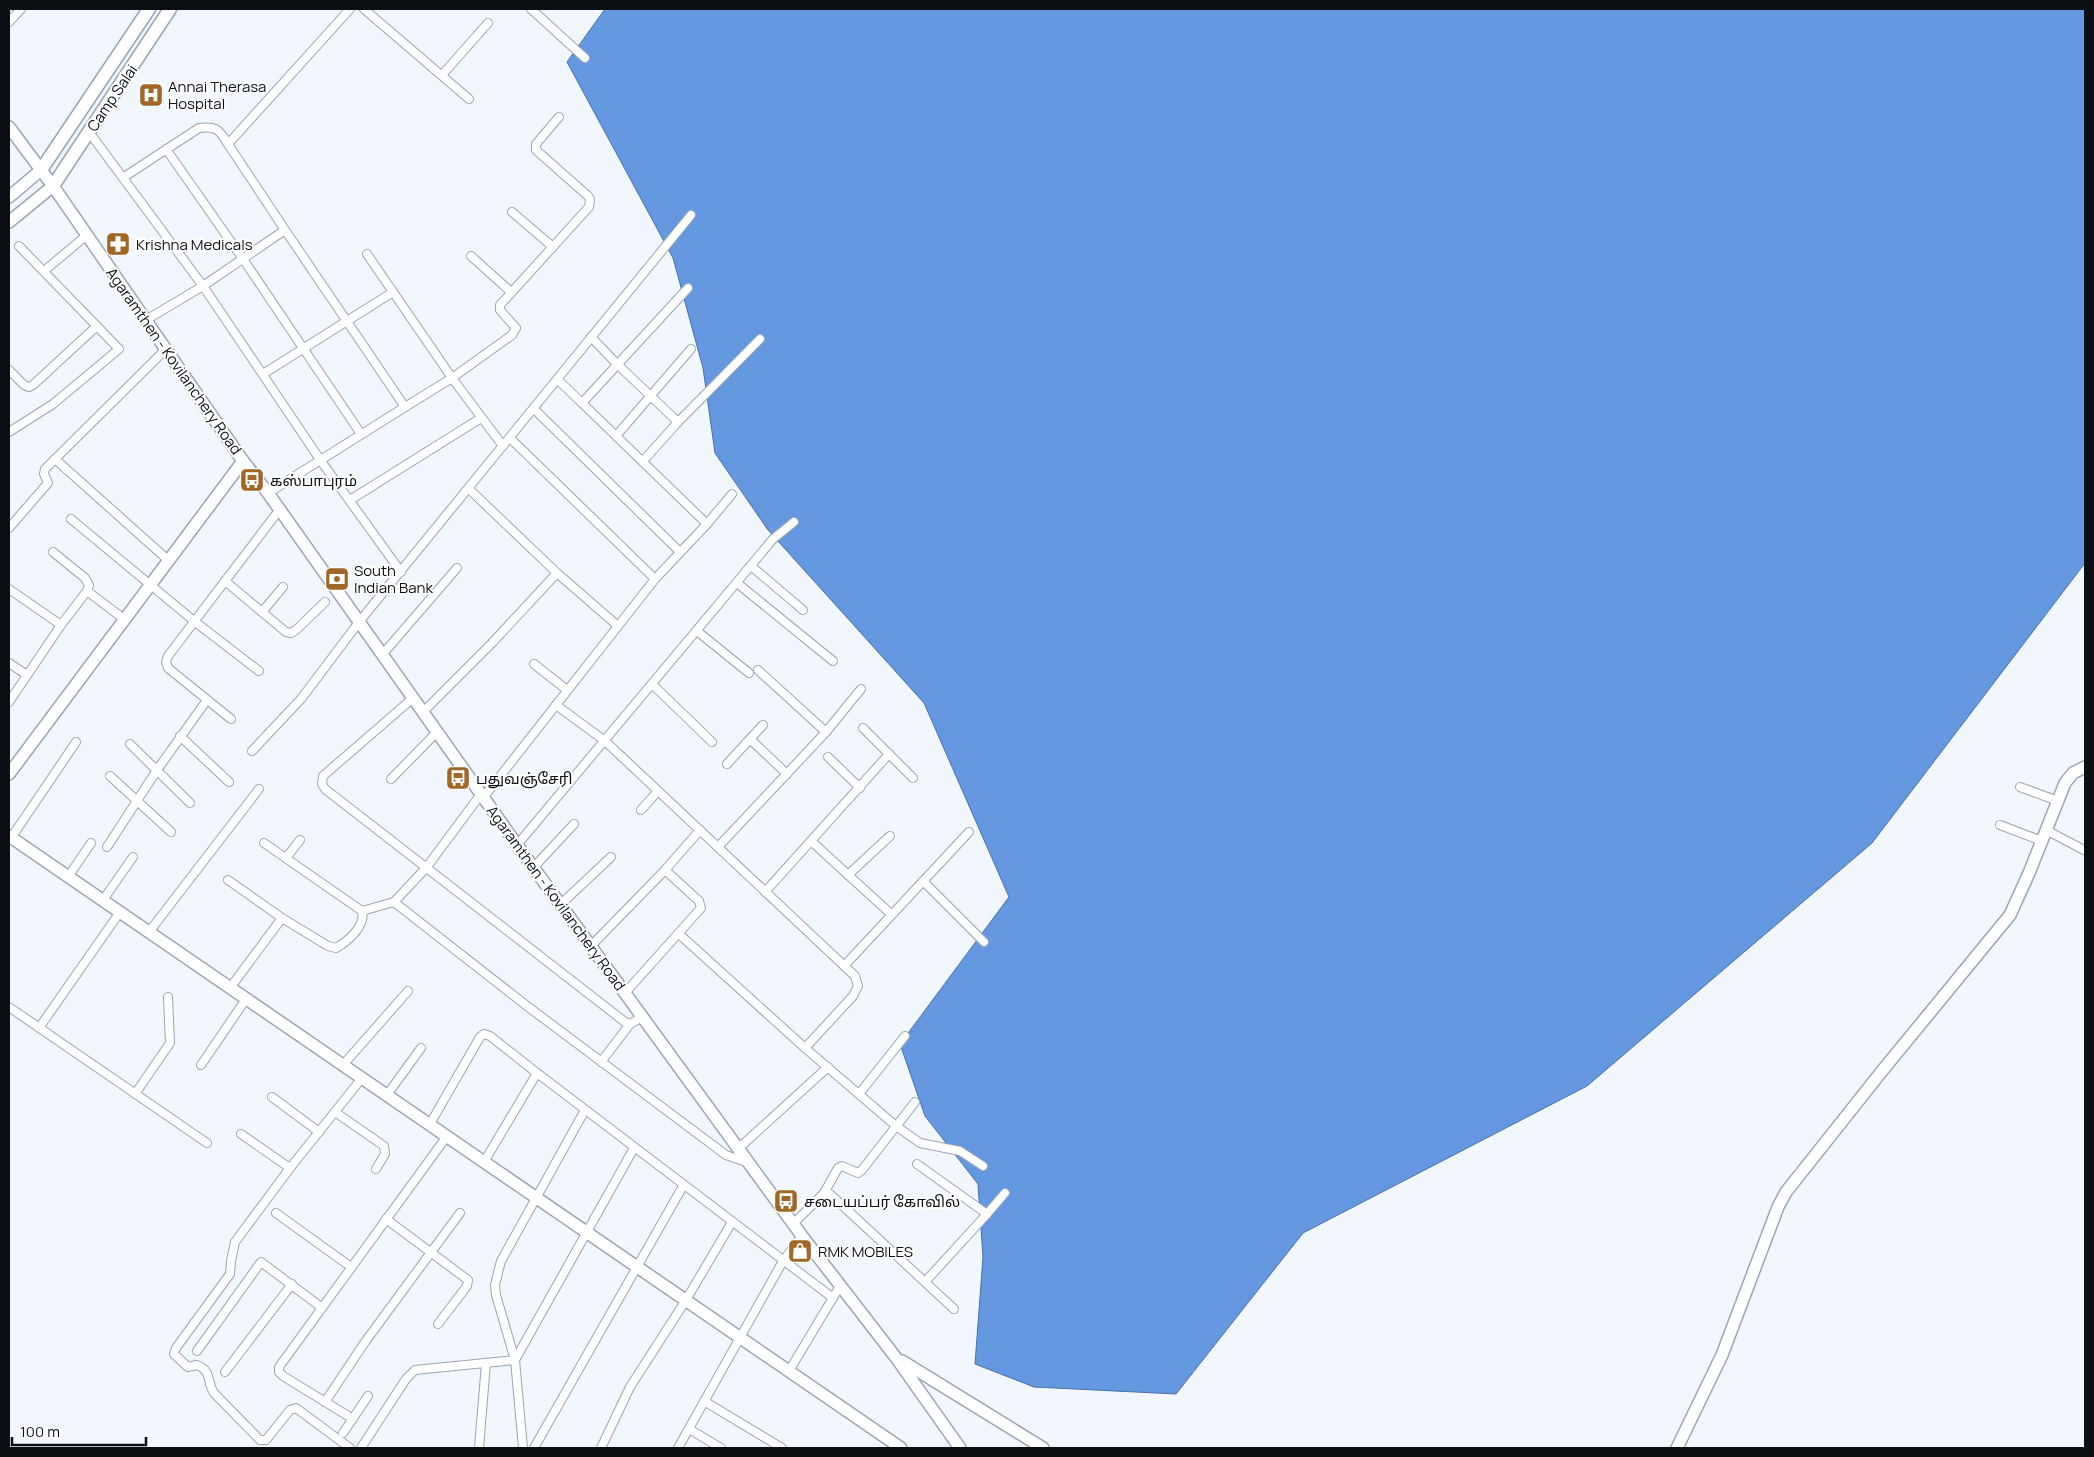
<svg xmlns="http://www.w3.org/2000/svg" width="2094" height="1457" viewBox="0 0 2094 1457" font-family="Manrope,'Noto Sans Tamil',sans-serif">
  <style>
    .water { fill: #6499e1; stroke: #4970a4 }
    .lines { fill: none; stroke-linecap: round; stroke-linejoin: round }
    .street-casing { stroke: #9aa5b3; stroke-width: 10 }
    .secondary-casing { stroke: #9aa5b3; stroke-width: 14 }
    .primary-casing { stroke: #9aa5b3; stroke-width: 15 }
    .street { stroke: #fff; stroke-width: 8 }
    .secondary { stroke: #fff; stroke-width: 11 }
    .primary { stroke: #fff; stroke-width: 12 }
    .labels { text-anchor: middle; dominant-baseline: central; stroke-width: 4; stroke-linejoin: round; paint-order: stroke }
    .poi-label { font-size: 15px; fill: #0b0f14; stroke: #fff; text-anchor: start }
    .street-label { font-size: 15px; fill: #0b0f14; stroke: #fff }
  </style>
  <rect width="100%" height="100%" fill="#f2f7fd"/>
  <polygon class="water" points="605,9 2085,9 2085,563 1872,843 1587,1086 1303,1233 1176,1394 1034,1387 975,1364 983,1257 978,1184 925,1116 900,1044 1009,897 924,703 768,530 715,453 703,368 673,258 567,62"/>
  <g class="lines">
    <defs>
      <g id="street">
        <polyline points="364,9 469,99"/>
        <polyline points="531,9 585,58"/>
        <polyline points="9,22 21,9"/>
        <polyline points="442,75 488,23"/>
        <polyline points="89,132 203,286 321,461 401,572"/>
        <polyline points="166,149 243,259 361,434"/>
        <path d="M124,177L199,128C216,126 219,129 228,144"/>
        <polyline points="512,212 553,247"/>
        <polyline points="285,230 228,144 350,9"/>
        <polyline points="367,254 452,378 503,446"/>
        <polyline points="471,256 510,291"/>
        <polyline points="44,271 87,235"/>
        <polyline points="688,288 582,403 707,524"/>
        <polyline points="146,320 203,286 285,230 405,407 268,493"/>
        <polyline points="591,337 617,364 678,422"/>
        <polyline points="9,370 24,385 29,387 33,385 97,326"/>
        <polyline points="263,374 393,292"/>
        <polyline points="557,379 582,403"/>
        <polyline points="405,407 452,378 512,335 516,328 500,310 500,305 589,207 590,199 588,196 536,150 536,144 559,117"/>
        <polyline points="534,409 680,552"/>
        <polyline points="9,432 53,404 119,349 19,246"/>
        <polyline points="616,436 691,349"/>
        <polyline points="510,438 655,579"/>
        <polyline points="55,459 168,560"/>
        <polyline points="643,461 678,422 760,339"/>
        <polyline points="350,500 481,418"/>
        <polyline points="71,519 194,621 259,671"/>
        <polyline points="9,528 48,483 44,474 45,469 166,349"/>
        <polyline points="53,552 85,578 89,585 87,591"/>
        <polyline points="751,566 803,610"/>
        <polyline points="557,573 618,626"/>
        <polyline points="225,581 286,632 291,633 296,630 325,602"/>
        <polyline points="737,583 833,661"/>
        <polyline points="9,589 61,625"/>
        <polyline points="262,612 283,587"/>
        <polyline points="697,631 749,673"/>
        <polyline points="382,655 457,568"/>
        <polyline points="9,663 27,675"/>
        <polyline points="534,664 567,690"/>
        <polyline points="758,670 826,732"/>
        <polyline points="652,684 712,742"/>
        <polyline points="413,698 323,776 322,784 325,789 625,1022 630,1024 642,1017"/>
        <polyline points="9,702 61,625 87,591 124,619"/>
        <polyline points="556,705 605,741 855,976 858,986 853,996 805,1048 896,1126 920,1143 960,1151 983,1166"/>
        <polyline points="423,712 492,643 557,573 469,489"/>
        <polyline points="231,719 168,668 166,662 168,656 280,509"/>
        <polyline points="763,725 750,739 787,774"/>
        <polyline points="863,728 913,778"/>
        <polyline points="180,736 229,782"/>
        <polyline points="130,744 190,803"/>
        <polyline points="252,751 301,699 359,622 691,215"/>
        <polyline points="828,757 860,788"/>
        <polyline points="727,764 750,739"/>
        <polyline points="110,776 171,832"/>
        <polyline points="391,779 437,732"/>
        <polyline points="2020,787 2058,801"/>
        <polyline points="481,794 426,868 394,902 527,1006 726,1155 749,1163"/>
        <polyline points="483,798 655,579 707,524 732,494"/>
        <polyline points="641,810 658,791"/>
        <polyline points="2000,825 2042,841"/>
        <polyline points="2046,830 2084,850"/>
        <polyline points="11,838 76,742"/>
        <polyline points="811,841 891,914"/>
        <polyline points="517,845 773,539 794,522"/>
        <polyline points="107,847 157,770 207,700"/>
        <polyline points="718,847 826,732 861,689"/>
        <polyline points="286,858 300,840"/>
        <polyline points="533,868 574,824"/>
        <polyline points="848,875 890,836"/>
        <polyline points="68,877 91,843"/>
        <path d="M228,880L282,918L328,946L336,948C348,941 366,926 362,911L264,843"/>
        <polyline points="923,881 984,942"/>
        <polyline points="765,892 889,754"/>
        <polyline points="103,900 133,857"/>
        <polyline points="560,905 611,857"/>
        <polyline points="362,911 394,902"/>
        <polyline points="149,932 259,789"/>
        <polyline points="679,934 805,1048"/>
        <polyline points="591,946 665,870 700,830"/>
        <polyline points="844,966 969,832"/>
        <polyline points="230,988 282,918"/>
        <polyline points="625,993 701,908 699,901 665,870"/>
        <polyline points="9,1007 207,1143"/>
        <polyline points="39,1028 120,912"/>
        <polyline points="601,1062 630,1024"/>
        <polyline points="201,1065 246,999"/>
        <polyline points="343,1065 408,991"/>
        <polyline points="135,1094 170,1043 168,997"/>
        <polyline points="859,1094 905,1036"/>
        <polyline points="387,1095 421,1048"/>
        <polyline points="272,1097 319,1132"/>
        <polyline points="335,1112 384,1146 385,1154 376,1169"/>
        <polyline points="430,1124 480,1037 484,1034 490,1036 537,1073"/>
        <polyline points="241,1134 290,1168"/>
        <polyline points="739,1148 828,1067"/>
        <polyline points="484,1162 537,1073 833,1298"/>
        <polyline points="917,1164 987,1214 925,1282"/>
        <polyline points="824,1193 838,1168 842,1166 858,1173 862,1170 915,1102"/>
        <polyline points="276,1213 351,1267"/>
        <polyline points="987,1214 1005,1193"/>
        <polyline points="386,1219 468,1280 467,1286 438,1324"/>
        <polyline points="793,1224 824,1193 830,1194 954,1309"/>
        <polyline points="197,1351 261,1262 321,1307"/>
        <polyline points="515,1360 634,1148"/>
        <polyline points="789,1371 840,1286"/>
        <polyline points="225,1372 292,1284"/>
        <polyline points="704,1401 782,1448"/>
        <polyline points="325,1402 365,1342 460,1213"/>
        <polyline points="353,1419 283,1376 279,1372 279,1367 447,1136"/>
        <polyline points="689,1429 721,1448"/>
        <polyline points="343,1433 368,1396"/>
        <path d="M350,1448L296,1408L290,1410L266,1440H260L214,1393C206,1381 213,1372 197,1365L188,1367L174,1354L176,1348L230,1274L231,1261L235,1242L290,1168L362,1078"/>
        <polyline points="361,1448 406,1379 415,1370 515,1360"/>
        <polyline points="479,1448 486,1363"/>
        <polyline points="523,1448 515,1360 496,1295 495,1285 501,1261 585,1110"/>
        <polyline points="534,1448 683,1186"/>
        <polyline points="601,1448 630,1387 686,1300 732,1222"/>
        <polyline points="678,1448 783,1261 802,1236"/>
      </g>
      <g id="secondary">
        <polyline points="9,127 53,186 243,461 268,493 517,845 802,1236 897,1359 960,1448"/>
        <polyline points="9,197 41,170"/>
        <polyline points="9,222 53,186"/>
        <polyline points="9,774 243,461"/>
        <polyline points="9,836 901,1448"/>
        <polyline points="902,1361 1043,1448"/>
        <polyline points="1677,1448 1722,1355 1778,1207 1786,1192 1882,1071 2010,915 2029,873 2065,783 2073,773 2085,767"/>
      </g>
      <g id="primary">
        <polyline points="41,170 149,9"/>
        <polyline points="53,186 170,9"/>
      </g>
    </defs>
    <use href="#street" class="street-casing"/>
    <use href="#secondary" class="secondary-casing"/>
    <use href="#primary" class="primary-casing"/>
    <use href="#street" class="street"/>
    <use href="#secondary" class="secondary"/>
    <use href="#primary" class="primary"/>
  </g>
  <defs>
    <symbol id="hospital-square" viewBox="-11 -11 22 22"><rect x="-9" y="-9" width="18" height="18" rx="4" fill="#a16727" stroke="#fff"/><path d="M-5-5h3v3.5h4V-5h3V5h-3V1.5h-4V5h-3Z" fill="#fff"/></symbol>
    <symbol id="pharmacy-square" viewBox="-11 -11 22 22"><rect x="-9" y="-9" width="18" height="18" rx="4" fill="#a16727" stroke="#fff"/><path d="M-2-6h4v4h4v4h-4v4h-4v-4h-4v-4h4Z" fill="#fff"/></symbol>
    <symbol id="bus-square" viewBox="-11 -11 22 22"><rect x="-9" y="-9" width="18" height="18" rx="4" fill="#a16727" stroke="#fff"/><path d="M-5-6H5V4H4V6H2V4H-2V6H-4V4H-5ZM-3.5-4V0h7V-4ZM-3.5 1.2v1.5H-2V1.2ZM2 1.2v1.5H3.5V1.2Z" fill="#fff"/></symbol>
    <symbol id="bank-square" viewBox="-11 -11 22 22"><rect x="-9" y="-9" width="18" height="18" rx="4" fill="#a16727" stroke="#fff"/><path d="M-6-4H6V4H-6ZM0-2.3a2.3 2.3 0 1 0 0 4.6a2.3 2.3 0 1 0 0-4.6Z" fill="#fff"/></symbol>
    <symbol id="shop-square" viewBox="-11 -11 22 22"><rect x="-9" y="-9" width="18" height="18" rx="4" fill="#a16727" stroke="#fff"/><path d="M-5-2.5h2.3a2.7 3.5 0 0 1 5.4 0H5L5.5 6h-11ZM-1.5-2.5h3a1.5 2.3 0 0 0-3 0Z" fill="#fff"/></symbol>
  </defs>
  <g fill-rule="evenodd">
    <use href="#hospital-square" x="137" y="81" width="28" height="28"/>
    <use href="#pharmacy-square" x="104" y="230" width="28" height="28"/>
    <use href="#bus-square" x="238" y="466" width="28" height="28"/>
    <use href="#bank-square" x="323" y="565" width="28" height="28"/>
    <use href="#bus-square" x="444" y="764" width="28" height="28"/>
    <use href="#bus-square" x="772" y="1187" width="28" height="28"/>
    <use href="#shop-square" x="786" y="1237" width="28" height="28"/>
  </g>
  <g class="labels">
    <g class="poi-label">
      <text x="168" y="86">Annai Therasa<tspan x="168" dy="17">Hospital</tspan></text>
      <text x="136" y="244">Krishna Medicals</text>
      <text x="270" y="480">கஸ்பாபுரம்</text>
      <text x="354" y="570">South<tspan x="354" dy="17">Indian Bank</tspan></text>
      <text x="476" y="778">பதுவஞ்சேரி</text>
      <text x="804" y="1201">சடையப்பர் கோவில்</text>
      <text x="818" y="1251">RMK MOBILES</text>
    </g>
    <g class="street-label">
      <text transform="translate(112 98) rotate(-56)">Camp Salai</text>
      <text transform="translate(174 361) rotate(55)">Agaramthen - Kovilanchery Road</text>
      <text transform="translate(556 898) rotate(54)">Agaramthen - Kovilanchery Road</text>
    </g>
  </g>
  <rect width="2094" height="1457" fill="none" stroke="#0b0f14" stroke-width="20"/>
  <path d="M12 1437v8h134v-8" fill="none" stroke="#0b0f14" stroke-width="2.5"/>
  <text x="20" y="1437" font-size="15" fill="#0b0f14" stroke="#ffffff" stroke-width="4" paint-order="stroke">100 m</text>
</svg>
